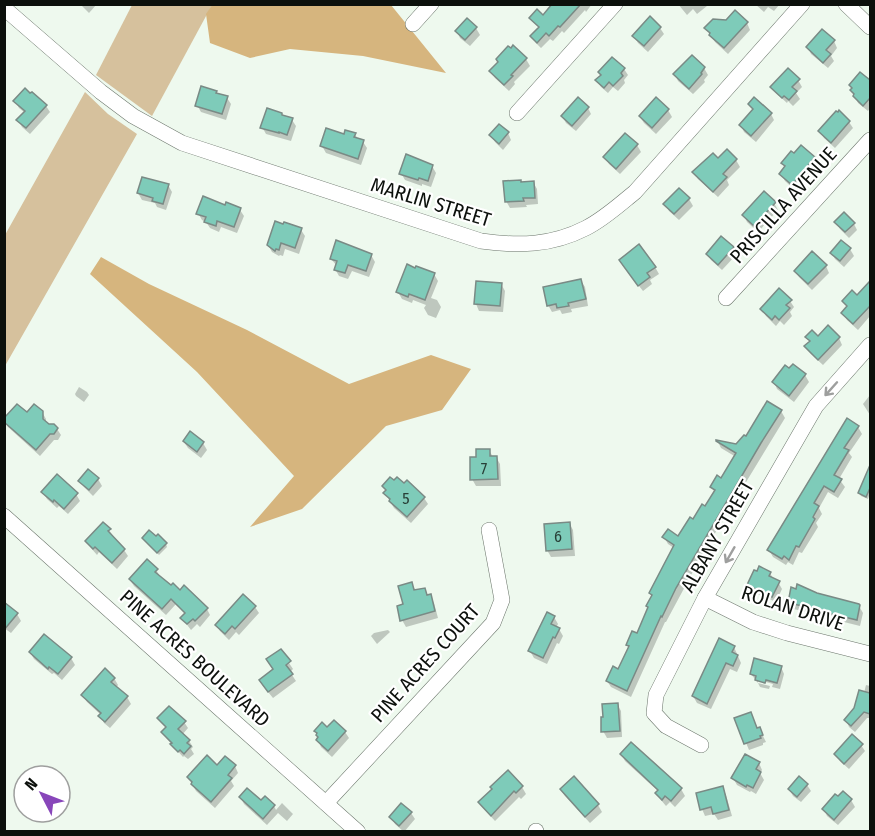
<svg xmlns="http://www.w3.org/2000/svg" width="875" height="836" viewBox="0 0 875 836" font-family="'Fira Sans Condensed',sans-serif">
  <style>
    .green { fill: #d6c19d }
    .forest { fill: #d6b57e }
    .shadow { fill: #0003 }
    .building { fill: #7ecbb9; stroke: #7a8a85; stroke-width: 1.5 }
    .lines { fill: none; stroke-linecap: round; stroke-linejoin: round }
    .minor-casing { stroke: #6c766c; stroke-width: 16 }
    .minor { stroke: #fff; stroke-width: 15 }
    .oneway { stroke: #9e9f9e }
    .labels { text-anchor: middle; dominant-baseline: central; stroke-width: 4.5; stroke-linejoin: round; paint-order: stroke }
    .number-label { font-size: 16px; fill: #283f37 }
    .street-label { font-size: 20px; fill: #0c100c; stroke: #fff }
  </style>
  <rect width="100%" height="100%" fill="#eef9ee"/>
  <g class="green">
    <polygon points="132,5 212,5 152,116 96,75"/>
    <polygon points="85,92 108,114 137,134 5,366 5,235"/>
  </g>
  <g class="forest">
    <polygon points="212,5 391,5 446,73 363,56 290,49 250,58 210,43 206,14"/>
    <polygon points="101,257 149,284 247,330 349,384 431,355 471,369 442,410 386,426 302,509 250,527 294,476 197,372 90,274"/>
  </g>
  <g class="shadow">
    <polygon points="80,4 97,4 89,13"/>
    <polygon points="555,4 592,4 586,12 585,10 564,33 562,31 553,41 550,39 541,48 536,43 532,36 539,28 531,18 543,17"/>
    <polygon points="678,4 707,4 707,6 697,14 693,9 687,15"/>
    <polygon points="780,4 774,11 768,7 764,12 755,4"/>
    <polygon points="467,20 476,28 480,35 470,46 460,38 457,31"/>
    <polygon points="747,23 750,30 728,54 715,42 706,28"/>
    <polygon points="660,28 664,34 648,52 638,43 634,36"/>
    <polygon points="834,41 837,48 831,56 834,61 828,68 811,54 808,47"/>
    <polygon points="513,47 526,59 530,66 514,82 515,84 509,91 495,78 491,72"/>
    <polygon points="693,57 704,68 708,75 704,80 705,82 693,94 678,81 675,74"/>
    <polygon points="612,59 624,69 628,75 624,80 625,83 618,91 613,87 608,93 601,87 597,81"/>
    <polygon points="870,76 870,108 868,111 858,103 855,96"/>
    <polygon points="798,80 802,87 796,93 800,99 793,106 788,101 787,103 776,93 772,87"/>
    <polygon points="216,92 217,95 227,98 231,104 226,120 201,112 197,105"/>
    <polygon points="15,101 46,106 50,112 30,134 22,127 18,120 25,113 19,108"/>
    <polygon points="750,104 771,114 774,120 756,142 744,132 741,125 753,111"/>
    <polygon points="588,108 591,114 576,131 566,123 562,116"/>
    <polygon points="668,110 672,117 656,134 644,123 640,117"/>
    <polygon points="283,117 292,120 296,126 291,141 266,134 262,127"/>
    <polygon points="849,122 853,128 835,148 824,138 820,131"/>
    <polygon points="508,133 511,140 503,150 495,142 491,135"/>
    <polygon points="355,134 358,140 363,142 367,148 361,165 326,153 322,146 345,135"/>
    <polygon points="625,135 637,145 641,152 620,174 609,164 605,157"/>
    <polygon points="801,147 814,158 818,165 796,191 785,181 781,174 786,168 783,163 794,155"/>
    <polygon points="719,160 736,160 740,167 727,180 729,185 718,197 698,179 694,172"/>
    <polygon points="432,166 436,173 431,187 422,184 422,186 405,180 401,173"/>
    <polygon points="533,182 537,189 538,204 526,205 527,207 510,208 506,201 521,183"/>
    <polygon points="168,185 172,192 166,210 157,207 155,203 142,200 138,193"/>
    <polygon points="689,199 693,206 679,220 669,211 665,204"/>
    <polygon points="774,203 778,210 758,232 747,222 744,215"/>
    <polygon points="226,207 240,210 244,216 237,233 221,227 219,232 210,228 206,222 202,220 198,213"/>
    <polygon points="836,222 854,224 857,230 849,238 840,229"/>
    <polygon points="301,230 305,236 299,254 285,249 283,256 280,255 279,256 272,252 268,245"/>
    <polygon points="732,248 736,255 722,270 711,260 707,254"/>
    <polygon points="850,249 854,256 844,267 835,259 832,253"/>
    <polygon points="371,255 375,262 369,277 352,271 348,279 339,276 335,269 337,266 331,259"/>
    <polygon points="826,266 829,273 812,290 799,277 795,271"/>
    <polygon points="624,267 655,267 659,274 650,280 652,284 643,291"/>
    <polygon points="434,274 438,281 431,298 437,300 441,307 436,318 428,315 424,308 426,305 413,300 412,303 402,299 398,292"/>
    <polygon points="581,281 585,287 588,306 571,309 572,312 562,314 560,310 552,312 548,305"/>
    <polygon points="870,282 870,316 858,330 847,320 843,313 848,308 844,302 857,297"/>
    <polygon points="501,284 505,291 503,312 479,311 476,304"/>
    <polygon points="790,301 794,307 790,312 792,316 784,325 780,321 776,326 766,316 762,309"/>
    <polygon points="807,337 839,338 842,345 823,365 810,353 806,347 810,342"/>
    <polygon points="793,366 805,375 809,382 794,402 777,389 774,382 790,370"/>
    <polygon points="79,387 87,392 89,395 84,402 76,396 75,394"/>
    <polygon points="870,395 870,415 863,404"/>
    <polygon points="781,411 785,418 703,553 666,622 665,622 631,697 611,687 607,681 619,671 630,648 628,645 637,635 653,597 651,593 674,548 668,544 664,537 679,538 705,508 715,492 711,487 722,480 736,457 721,448 718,442 736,446"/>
    <polygon points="42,412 46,419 46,423 57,429 61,435 58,440 54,440 40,456 8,427 4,421 27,414"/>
    <polygon points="858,427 862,434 849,453 852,457 839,479 845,487 838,498 828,492 819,508 822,514 816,523 818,527 802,553 799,552 793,565 788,562 786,565 773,557 769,550"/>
    <polygon points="184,442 203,443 207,450 201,458 188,448"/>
    <polygon points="489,450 493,457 496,457 500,464 501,486 476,486 472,479 478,458"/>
    <polygon points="98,479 102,486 93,496 84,487 80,481"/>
    <polygon points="865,481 870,483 870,493 868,499 861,496 859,493"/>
    <polygon points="384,486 424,498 428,504 411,523 394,508 385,493 386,491"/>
    <polygon points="43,492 76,494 80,501 68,514 59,506 57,508 47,499"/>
    <polygon points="569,523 573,530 575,556 551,557 547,550"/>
    <polygon points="109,530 113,536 112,537 124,550 128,556 117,569 99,552 97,555 91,548 87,542"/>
    <polygon points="143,538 166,544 167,547 159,555"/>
    <polygon points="156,570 160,576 159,577 207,609 210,615 200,627 197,624 191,630 182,618 186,614 176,604 166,615 134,586 130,580"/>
    <polygon points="770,573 774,580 778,582 782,589 776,602 753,592 749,585"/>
    <polygon points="412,584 416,591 424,589 428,596 430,596 434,603 438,618 406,627 402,620"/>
    <polygon points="817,595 859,606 863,613 860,626 832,619 831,617 793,609 789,602"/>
    <polygon points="4,600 9,607 17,614 21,621 11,633 4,628"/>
    <polygon points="255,607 259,613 239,635 236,632 229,640 220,631 216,625"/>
    <polygon points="548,614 554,617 558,624 556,628 559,629 563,636 559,644 557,643 547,664 534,658 530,651"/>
    <polygon points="388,630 390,632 377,644 371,636 374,633"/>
    <polygon points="45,636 71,658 75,665 62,680 54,673 52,674 34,659 30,652"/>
    <polygon points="734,647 741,663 737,672 730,669 711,709 697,703 693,696"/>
    <polygon points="281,651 293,669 290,672 296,681 273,698 264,687 275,670"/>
    <polygon points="781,667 784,674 780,689 772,687 773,684 758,680 758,683 751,674"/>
    <polygon points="114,678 118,685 116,688 127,697 131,704 110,728 104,723 100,716 101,715 87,702 83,696"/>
    <polygon points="758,683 770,686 769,689 760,687"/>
    <polygon points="866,685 870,686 870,718 867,718 855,732 849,727 846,720 864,693"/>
    <polygon points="617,704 621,711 622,737 607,738 603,731"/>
    <polygon points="159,718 184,722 188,728 182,735 189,741 193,747 191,749 194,754 188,759 184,756 183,757 167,739 163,733 167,728"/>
    <polygon points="736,719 757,729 759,728 766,742 763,743 763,745 749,750"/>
    <polygon points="327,729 345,732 349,738 332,757 321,747 318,740"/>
    <polygon points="631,744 681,789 685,796 675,807 670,802 666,806 661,800 657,794 659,792 625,761 622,755"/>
    <polygon points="861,745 865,751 849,769 840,761 836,754"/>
    <polygon points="759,763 762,770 760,773 764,780 756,794 751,791 750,792 737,785 733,778"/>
    <polygon points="235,766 238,773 231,781 234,786 215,808 196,791 189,778 217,767"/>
    <polygon points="508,772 522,787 526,794 521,799 519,797 495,821 484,809 480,802"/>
    <polygon points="574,779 598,805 602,812 590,823 565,796 561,790"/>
    <polygon points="807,785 811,791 801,802 793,796 789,789"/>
    <polygon points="723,788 726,795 732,816 718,820 714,814 705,816 702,809"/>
    <polygon points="241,798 274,806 276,810 282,803 293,814 287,821 278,813 267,825 244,804"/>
    <polygon points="838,798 851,800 855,807 838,825 827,816 824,809"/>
    <polygon points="411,813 415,819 404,832 395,824 391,817"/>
  </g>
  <g class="building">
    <polygon points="552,4 581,4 560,27 558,26 549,36 546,33 537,43 530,36 539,27 529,18 537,9 543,15"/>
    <polygon points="735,10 748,22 724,48 709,35 710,33 704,28 713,19 726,20"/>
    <polygon points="650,16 661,27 644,46 632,36"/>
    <polygon points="467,18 477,27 465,40 455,31"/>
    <polygon points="822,29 835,40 826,50 831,54 823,63 806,47"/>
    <polygon points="513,45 527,58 511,75 513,76 504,85 489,71 498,62 496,59 508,46 511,48"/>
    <polygon points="692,55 705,67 701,73 702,74 689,89 673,74"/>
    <polygon points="612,57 625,68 621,73 623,76 613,86 609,82 604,88 595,80 601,75 598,72"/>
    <polygon points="788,68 800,79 792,87 797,91 789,100 784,96 782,98 770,87"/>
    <polygon points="860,72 870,80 870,98 863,106 853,96 854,94 850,90 852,88 849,85"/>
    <polygon points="201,86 217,91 216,93 228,96 222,114 195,106"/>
    <polygon points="25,88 30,93 32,92 47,105 26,128 16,120 25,111 13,101"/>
    <polygon points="578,97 589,107 572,126 561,116"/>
    <polygon points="656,97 669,109 652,128 639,116"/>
    <polygon points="754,97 772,113 751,136 739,125 753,109 748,104"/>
    <polygon points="267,108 282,113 282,115 293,118 287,135 279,132 279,133 260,128"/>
    <polygon points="839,110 850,121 831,143 818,131 836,111 838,112"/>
    <polygon points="499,124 509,132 499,144 489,135"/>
    <polygon points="326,128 344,134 345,130 356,133 354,137 364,140 358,159 320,146"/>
    <polygon points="625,133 638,144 616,169 603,157"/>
    <polygon points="801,145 815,157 792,185 779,174 785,166 781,163 791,151 794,153"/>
    <polygon points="727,149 737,159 723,174 727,177 713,192 692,172 713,153 718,158"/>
    <polygon points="406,154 433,165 428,181 419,178 418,180 399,174"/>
    <polygon points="142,177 169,184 163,204 152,201 153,198 137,193"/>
    <polygon points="521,180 521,182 534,181 535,198 523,198 524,201 505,202 503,181"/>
    <polygon points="679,188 690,198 674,214 663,204"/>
    <polygon points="764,191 776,202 754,226 742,215"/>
    <polygon points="203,196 225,205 226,202 241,208 234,227 217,221 216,226 204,222 206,217 196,214"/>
    <polygon points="844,212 855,223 845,232 834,222"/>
    <polygon points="275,221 283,224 284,222 302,228 295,248 281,243 279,250 276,249 275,251 267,245"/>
    <polygon points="721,236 734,247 718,265 706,254"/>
    <polygon points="336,240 372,254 366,271 348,265 345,273 334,270 337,261 330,259"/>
    <polygon points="841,240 851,248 840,261 830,253"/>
    <polygon points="639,244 656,267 647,273 650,277 638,286 619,260"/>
    <polygon points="812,251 827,265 808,284 794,271"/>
    <polygon points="407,264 415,268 416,266 435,273 425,300 409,294 408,297 396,292"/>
    <polygon points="581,279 586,299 568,303 569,306 557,308 556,304 547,306 543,287"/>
    <polygon points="476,281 502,283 500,306 474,304"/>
    <polygon points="870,281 870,306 853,324 841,313 847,306 842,301 852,290 857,295"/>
    <polygon points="779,288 792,300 786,305 790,308 779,320 775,316 772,320 760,309"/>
    <polygon points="828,325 840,337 818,360 804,346 810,341 805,337 812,330 818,336"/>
    <polygon points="793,364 806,374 789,396 772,382 785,365 789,368"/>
    <polygon points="767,401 782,410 761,443 676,588 662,617 661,616 627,691 606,681 613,666 618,669 629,646 626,645 632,631 637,633 648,607 646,606 652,595 649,593 674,545 662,537 668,529 678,536 690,517 693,519 702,504 705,506 715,490 710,487 717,475 721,478 736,453 716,441 716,440 736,444 744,435 746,436"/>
    <polygon points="17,404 27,412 34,404 43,411 43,419 49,424 54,424 58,428 54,434 50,434 36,450 4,422 4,418"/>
    <polygon points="847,418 859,426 844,448 849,450 834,475 842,479 834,492 824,486 814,503 819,506 813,517 815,519 799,547 796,546 789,560 784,556 782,559 767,550"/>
    <polygon points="190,431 204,442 197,452 183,441"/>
    <polygon points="476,449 490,449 490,456 497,456 498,479 470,480 470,457 476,457"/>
    <polygon points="870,465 870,488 866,497 858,493"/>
    <polygon points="88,469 99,478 89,490 78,481"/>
    <polygon points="57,474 78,493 64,509 54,500 53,502 41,492"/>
    <polygon points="390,477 394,480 397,477 404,483 407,480 425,497 407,517 389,501 390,499 383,493 386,490 382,486"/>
    <polygon points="103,522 111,529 108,531 125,549 112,563 95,547 93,549 85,541"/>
    <polygon points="570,522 572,549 546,551 544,524"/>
    <polygon points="149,530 156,536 158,534 167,543 157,553 142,538"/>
    <polygon points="147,559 158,569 155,572 171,585 173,583 180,590 184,585 208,608 195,621 193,619 187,624 180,618 185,613 171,599 162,609 129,579"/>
    <polygon points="759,566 771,572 769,576 780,581 772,597 747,585 754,570 757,571"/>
    <polygon points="412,582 414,590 425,588 427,595 431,594 435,611 400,621 397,606 403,604 398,586"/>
    <polygon points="797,584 817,593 859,604 860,605 857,620 827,613 827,611 788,603 791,587 796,589"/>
    <polygon points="243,594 256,606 235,629 232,626 225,634 215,625"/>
    <polygon points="4,602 18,613 4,630"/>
    <polygon points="547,612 555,616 551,624 560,628 555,638 553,637 543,658 528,651"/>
    <polygon points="44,634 72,657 58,674 49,667 48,669 29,652"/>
    <polygon points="719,638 735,646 732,652 738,655 733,666 726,663 707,704 692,696"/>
    <polygon points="281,649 291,661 286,665 293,674 268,692 259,680 273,669 266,659"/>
    <polygon points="754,658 782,666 777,683 766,680 765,683 755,680 756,676 750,674"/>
    <polygon points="105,668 115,678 111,682 128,696 105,722 98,716 101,713 81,695"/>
    <polygon points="859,690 870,693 870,714 864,712 851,726 844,720 854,708"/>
    <polygon points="618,703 620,731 601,732 601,717 603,717 602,704"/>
    <polygon points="169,706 186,721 178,729 190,740 187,743 191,746 184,754 180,750 178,752 170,744 172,743 161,732 166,727 157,718"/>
    <polygon points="751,712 757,728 760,727 763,735 760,736 761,738 744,744 734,718"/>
    <polygon points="334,720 346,731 328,751 316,740 318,737 316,735 317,733 314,731 322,722 327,727"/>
    <polygon points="852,734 863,744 844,764 834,754"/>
    <polygon points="631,742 682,788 671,801 665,796 662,800 655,793 658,790 620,754"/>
    <polygon points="745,754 760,762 756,769 761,772 753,788 747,785 746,787 731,778"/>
    <polygon points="207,755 217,765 225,756 236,765 228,775 232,778 211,802 191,784 192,782 187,777"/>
    <polygon points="508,770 523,786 516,793 514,791 491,816 478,802 492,789 490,787"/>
    <polygon points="574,776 599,804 585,817 560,789"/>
    <polygon points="799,776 808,784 797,797 788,789"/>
    <polygon points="723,786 729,810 713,814 711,807 700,810 696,793"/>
    <polygon points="247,788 261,800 265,796 275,805 263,819 239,797"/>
    <polygon points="843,791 852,799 834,820 822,809 835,794 838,796"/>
    <polygon points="401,803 412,812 399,826 389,817"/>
  </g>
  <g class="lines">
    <defs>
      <g id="minor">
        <polyline points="846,4 870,27"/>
        <path d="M4,8L101,92L133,116L182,143L481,241C518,246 551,246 586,228C604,219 619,205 635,192L802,4"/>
        <polyline points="413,24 431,4"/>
        <polyline points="517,113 615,4"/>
        <polyline points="726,298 870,140"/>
        <polyline points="4,516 358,832"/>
        <polyline points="705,598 753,622 787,633 870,654"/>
        <polyline points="701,745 666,726 654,713 656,695 705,598 816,406 870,345"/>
        <polyline points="326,803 493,623 502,600 489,530"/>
        <polyline points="536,832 536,831"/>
      </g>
    </defs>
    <use href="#minor" class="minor-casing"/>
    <use href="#minor" class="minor"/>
  </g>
  <defs><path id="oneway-shaft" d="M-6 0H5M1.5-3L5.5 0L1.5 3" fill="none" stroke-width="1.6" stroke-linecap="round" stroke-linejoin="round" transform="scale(1.5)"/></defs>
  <g class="oneway">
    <use href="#oneway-shaft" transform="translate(831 389) rotate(132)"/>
    <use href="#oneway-shaft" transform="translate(730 555) rotate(120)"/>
  </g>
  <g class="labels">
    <g class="number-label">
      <text x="484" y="468">7</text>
      <text x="406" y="498">5</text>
      <text x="558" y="536">6</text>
    </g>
    <g class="street-label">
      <text transform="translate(431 202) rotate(17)">MARLIN STREET</text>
      <text transform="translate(783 205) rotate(-48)">PRISCILLA AVENUE</text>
      <text transform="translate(717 536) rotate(-60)">ALBANY STREET</text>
      <text transform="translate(793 608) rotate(18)">ROLAN DRIVE</text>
      <text transform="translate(195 658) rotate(42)">PINE ACRES BOULEVARD</text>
      <text transform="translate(425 663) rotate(-48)">PINE ACRES COURT</text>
    </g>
  </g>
  <rect width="875" height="836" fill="none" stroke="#0c100c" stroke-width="12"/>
  <g transform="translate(42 794) rotate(312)"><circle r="28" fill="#ffffff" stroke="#9e9f9e" stroke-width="1.5"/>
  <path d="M0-4.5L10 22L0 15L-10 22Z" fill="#8846ba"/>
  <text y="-9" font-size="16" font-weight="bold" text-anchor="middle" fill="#0c100c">N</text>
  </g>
</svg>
